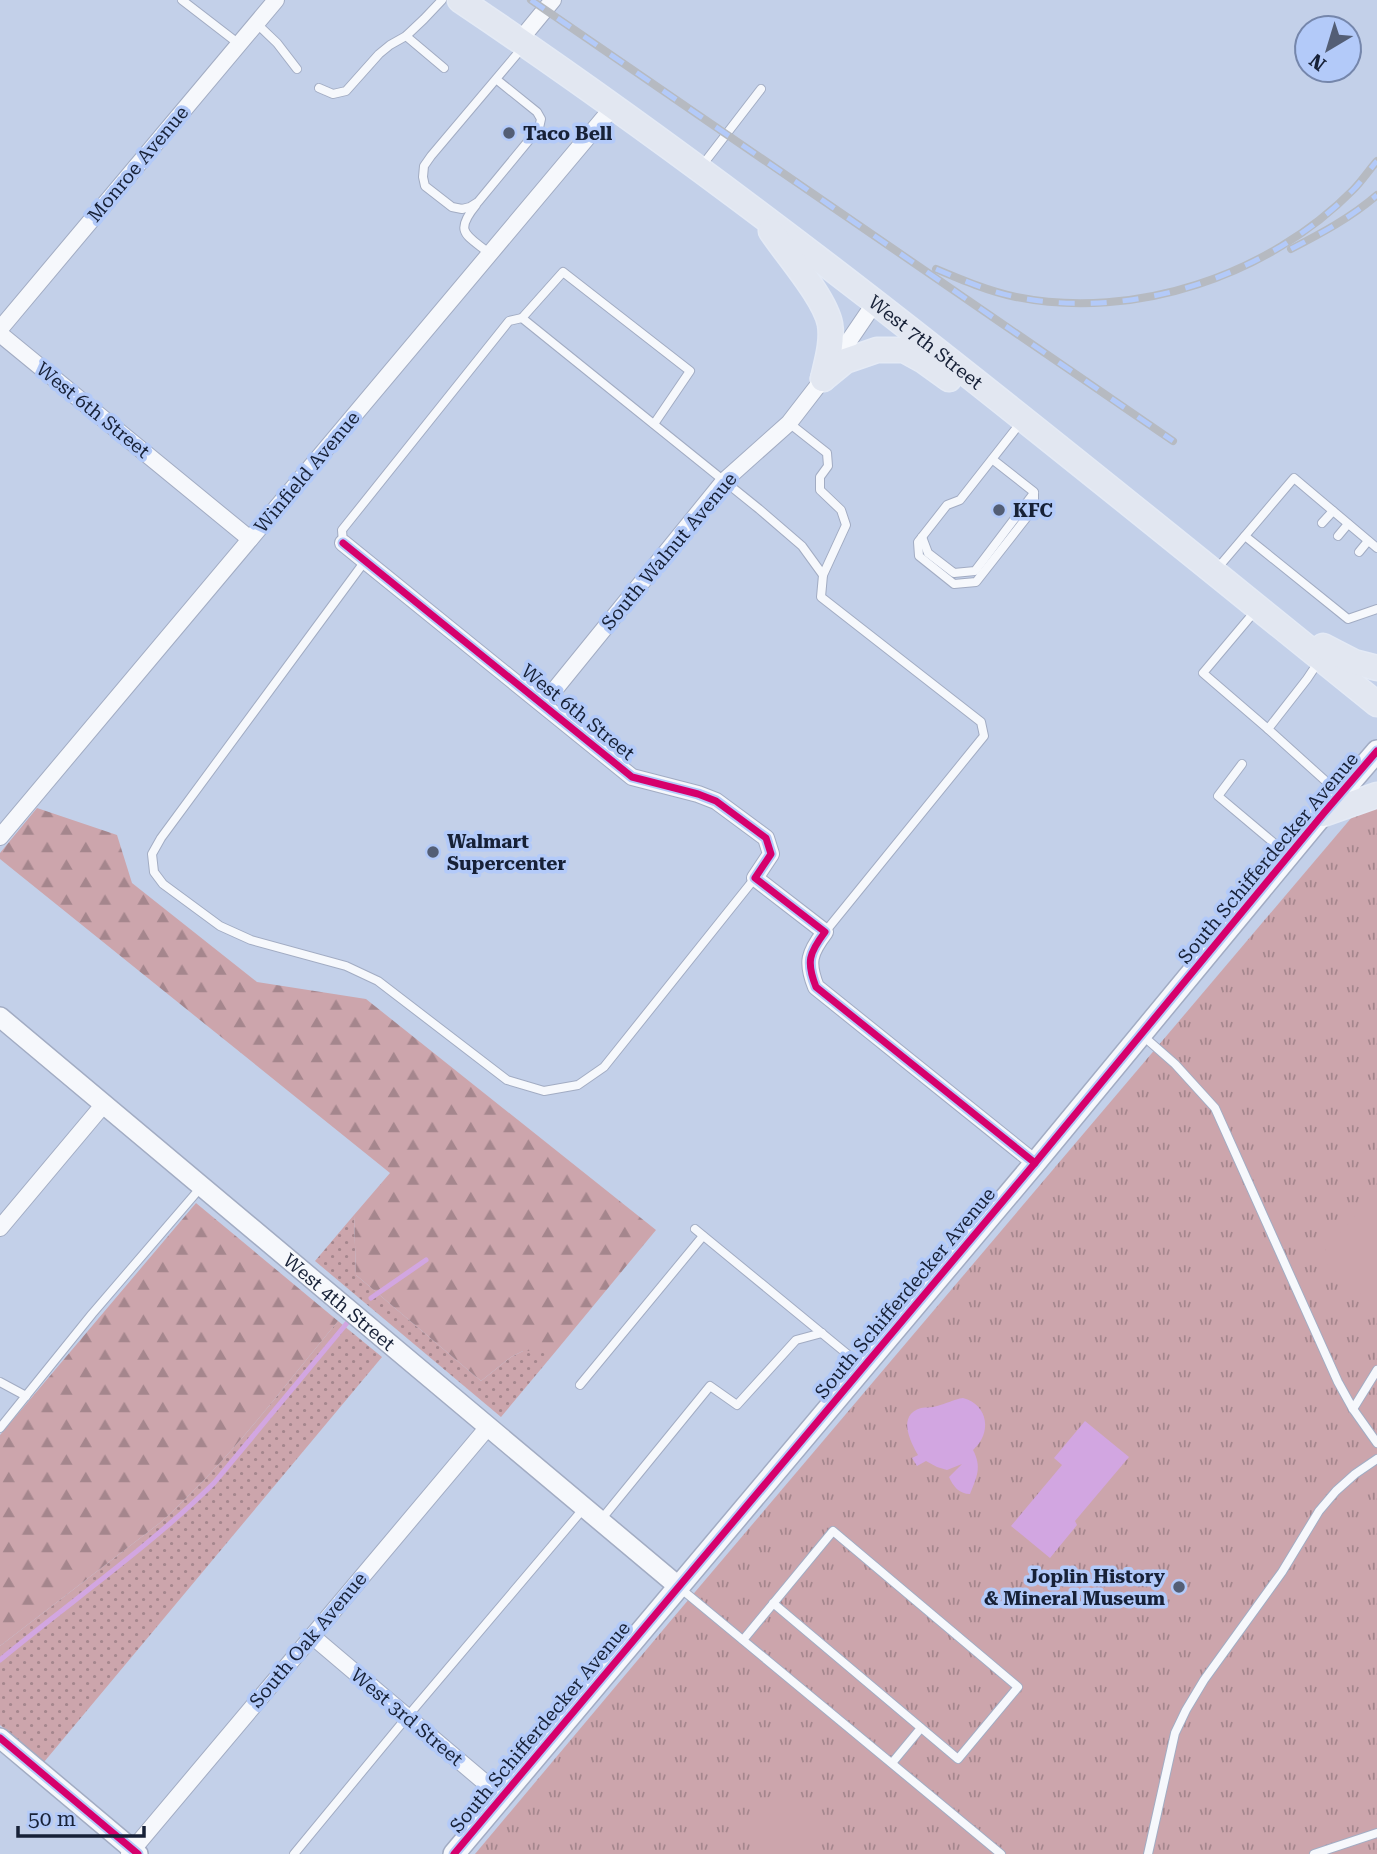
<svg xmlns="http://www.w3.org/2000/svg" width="1377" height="1854" viewBox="0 0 1377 1854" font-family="'Roboto Serif',serif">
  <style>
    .grass { fill: url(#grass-dots) }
    .forest { fill: url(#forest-firs) }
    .park { fill: url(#park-tufts) }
    .garden { fill: #cca5ac }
    .water { fill: #d2a6e1 }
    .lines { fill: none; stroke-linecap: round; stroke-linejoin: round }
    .stream { stroke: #d2a6e1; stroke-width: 5 }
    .service-casing { stroke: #a2acc3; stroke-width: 10 }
    .minor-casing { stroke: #a2acc3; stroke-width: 18 }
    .tertiary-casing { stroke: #a2acc3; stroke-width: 22 }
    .secondary-casing { stroke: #a2acc3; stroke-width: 24 }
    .primary-casing { stroke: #e4eaf5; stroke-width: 27 }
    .service { stroke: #f6f8fc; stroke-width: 8 }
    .minor { stroke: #f6f8fc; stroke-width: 16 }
    .tertiary { stroke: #f6f8fc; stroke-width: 19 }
    .secondary { stroke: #f6f8fc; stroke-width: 21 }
    .primary { stroke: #e2e7f1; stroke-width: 24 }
    .rail-casing { stroke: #b6bac1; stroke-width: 8 }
    .rail { stroke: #b3caf9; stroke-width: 5; stroke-dasharray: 16; stroke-linecap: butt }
    .cycleway-casing { stroke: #b3caf9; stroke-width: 11 }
    .cycleway { stroke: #d6006c; stroke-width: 7 }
    .poi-dot { fill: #535e75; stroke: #b3caf9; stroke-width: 2.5 }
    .labels { text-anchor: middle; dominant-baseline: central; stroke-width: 7; stroke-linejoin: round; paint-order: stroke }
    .poi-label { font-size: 19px; font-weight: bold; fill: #172137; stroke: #b3caf9; text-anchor: start }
    .street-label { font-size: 19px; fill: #172137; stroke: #b3caf9 }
  </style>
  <defs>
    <pattern id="grass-dots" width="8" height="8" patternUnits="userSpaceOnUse" patternTransform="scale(1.75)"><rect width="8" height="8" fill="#cca5ac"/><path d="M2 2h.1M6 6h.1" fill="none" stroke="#a5868d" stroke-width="1.8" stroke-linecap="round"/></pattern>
    <pattern id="forest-firs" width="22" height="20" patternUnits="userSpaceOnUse" patternTransform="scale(1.75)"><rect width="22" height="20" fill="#cca5ac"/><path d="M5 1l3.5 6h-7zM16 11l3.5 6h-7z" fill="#a5868d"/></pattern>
    <pattern id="park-tufts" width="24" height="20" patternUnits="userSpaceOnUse" patternTransform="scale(1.75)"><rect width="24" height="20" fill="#cca5ac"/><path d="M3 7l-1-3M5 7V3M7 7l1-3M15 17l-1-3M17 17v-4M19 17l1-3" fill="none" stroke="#a5868d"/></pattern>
  </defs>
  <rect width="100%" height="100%" fill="#c3d0e9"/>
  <g class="grass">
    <polygon points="354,1215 356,1275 481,1381 511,1357 523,1351 556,1351 501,1417 315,1261"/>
    <path d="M338,1321L382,1357L44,1762L0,1725V1646L161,1522C228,1462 281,1390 338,1321Z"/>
  </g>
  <g class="forest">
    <polygon points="37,808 117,835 132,883 257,982 366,999 656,1230 556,1351 523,1351 511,1357 481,1381 356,1275 354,1215 390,1173 0,859 0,853"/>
    <path d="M196,1203L338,1321C281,1390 228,1462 161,1522L0,1646V1435Z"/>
  </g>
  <polygon class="park" points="1377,805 1377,1854 475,1854 673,1618 1352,817 1366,809"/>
  <g class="garden">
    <polygon points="1377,1191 1377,1308 1319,1257"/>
    <polygon points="779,1787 829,1837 812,1854 780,1854 746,1820"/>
  </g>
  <g class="water">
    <path d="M963,1398C989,1405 992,1434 973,1450C982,1467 977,1477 970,1494C959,1494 953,1486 949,1477L962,1464L947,1470L937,1467L926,1461L917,1466L912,1458L918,1455C910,1441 897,1415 921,1408C926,1407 932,1408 937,1406C946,1404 954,1399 963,1398Z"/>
    <polygon points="1085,1421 1129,1457 1075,1521 1077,1525 1050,1558 1011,1526 1062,1465 1054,1458"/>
  </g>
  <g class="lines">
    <g class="stream">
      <polyline points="371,1298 426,1260"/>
      <path d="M0,1660C71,1601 148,1548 214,1483L352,1317"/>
    </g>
    <defs>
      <g id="service">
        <polyline points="182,0 239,44"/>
        <polyline points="256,23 277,43 297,69"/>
        <polyline points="406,36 444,68"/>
        <polyline points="496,79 537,112 541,119 539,128 478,202 470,207 462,209 452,207 425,186 423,177 424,166 431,156 523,47"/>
        <polyline points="319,88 333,94 346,91 379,54 390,45 406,36 424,19 442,0"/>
        <polyline points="701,167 761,89"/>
        <path d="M476,205C453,233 467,235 490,254"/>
        <polyline points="522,318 563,272 690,371 654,424"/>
        <polyline points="789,423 827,453 828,466 820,477 820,490 841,510 846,525 823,575"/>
        <polyline points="992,459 1034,492 1034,508 976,582 954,584 919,556 918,542 947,505 960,500 1022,421"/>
        <polyline points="1322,523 1333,511"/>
        <polyline points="1245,536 1348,619 1377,609"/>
        <polyline points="1338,536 1348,524"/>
        <polyline points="922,537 928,553 954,573 975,571 1034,493"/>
        <polyline points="343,543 342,530 509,321 522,318 759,509 802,546 823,575 821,597 981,722 984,736 825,932"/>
        <polyline points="1359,552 1368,541"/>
        <polyline points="365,561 161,838 152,854 154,872 163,884 220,926 251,940 346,966 378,981 507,1080 544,1091 578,1085 604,1067 755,878"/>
        <polyline points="1216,570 1294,478 1377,548"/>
        <polyline points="1256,610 1203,673 1268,729"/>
        <polyline points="1319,661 1307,679 1268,729 1340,794"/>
        <polyline points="1242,764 1218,796 1287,854"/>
        <polyline points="1142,1035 1175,1064 1215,1108 1338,1382 1353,1409 1377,1443"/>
        <polyline points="695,1229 863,1367"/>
        <polyline points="0,1382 26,1396"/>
        <polyline points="580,1385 703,1236"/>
        <polyline points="1353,1409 1377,1370"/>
        <polyline points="0,1428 92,1314 202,1186"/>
        <polyline points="600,1521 710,1386 737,1405 796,1340 822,1333"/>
        <polyline points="680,1588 1001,1854"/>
        <polyline points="743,1640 833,1531 1018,1687 958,1759 773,1603"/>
        <polyline points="892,1763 921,1728"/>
        <polyline points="294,1854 407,1717 584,1508"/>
        <polyline points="1148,1854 1175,1733 1186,1710 1204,1680 1282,1572 1319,1511 1336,1491 1355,1474 1377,1459"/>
        <polyline points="1314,1854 1377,1833"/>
      </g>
      <g id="minor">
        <polyline points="520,40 553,0"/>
        <polyline points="0,329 276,0"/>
        <polyline points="0,334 250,539"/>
        <path d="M343,543L632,777L698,794L716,801L766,838L771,854L755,878L825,932C809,953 806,962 816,987L1035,1163"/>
        <polyline points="543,704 724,481 789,423 823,379 876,301"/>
        <polyline points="0,837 613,107"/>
        <polyline points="0,1228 104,1104"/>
        <polyline points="312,1636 502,1797"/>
        <polyline points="129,1854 488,1427"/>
      </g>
      <g id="tertiary">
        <path id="s1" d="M0,1017L678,1586"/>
        <polyline points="0,1738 138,1854"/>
      </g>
      <polyline id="secondary" points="454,1854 1035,1163 1323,814 1377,751"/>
      <g id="primary">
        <path id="s2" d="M460,0C780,215 1077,462 1377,704"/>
        <path d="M771,231C787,255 825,298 830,324C833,342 827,361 823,379"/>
        <polyline points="823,379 845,361 877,350 904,350 924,361 949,379"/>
        <polyline points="1323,646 1354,662 1377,668"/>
        <polyline points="1323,814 1377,795"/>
      </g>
    </defs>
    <use href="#service" class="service-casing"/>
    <use href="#minor" class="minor-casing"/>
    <use href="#tertiary" class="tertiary-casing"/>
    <use href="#secondary" class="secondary-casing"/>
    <use href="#primary" class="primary-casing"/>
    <use href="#service" class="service"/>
    <use href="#minor" class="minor"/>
    <use href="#tertiary" class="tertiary"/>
    <use href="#secondary" class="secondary"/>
    <use href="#primary" class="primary"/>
    <defs>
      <g id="rail">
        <polyline points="531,0 1173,441"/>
        <path d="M1291,249C1320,234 1352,217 1377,195"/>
        <path d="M936,269C962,280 988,291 1016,297C1135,321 1269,275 1353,190C1362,181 1369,170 1377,161"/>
      </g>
    </defs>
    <use href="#rail" class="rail-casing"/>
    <use href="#rail" class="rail"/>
    <defs>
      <g id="cycleway">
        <path d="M343,543L632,777L698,794L716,801L766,838L771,854L755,878L825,932C809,953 806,962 816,987L1035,1163"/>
        <polyline points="0,1738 138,1854"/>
        <polyline points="454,1854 1035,1163 1323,814 1377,751"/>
      </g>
    </defs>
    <use href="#cycleway" class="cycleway-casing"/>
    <use href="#cycleway" class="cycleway"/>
  </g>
  <g class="poi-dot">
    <circle cx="509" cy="133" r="7"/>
    <circle cx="999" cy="510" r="7"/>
    <circle cx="433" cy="852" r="7"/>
    <circle cx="1179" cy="1587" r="7"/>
  </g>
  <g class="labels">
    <g class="poi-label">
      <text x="523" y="133">Taco Bell</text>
      <text x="1013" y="510">KFC</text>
      <text x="447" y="841">Walmart<tspan x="447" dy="22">Supercenter</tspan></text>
      <text x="1165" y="1576" text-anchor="end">Joplin History<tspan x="1165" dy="22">&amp; Mineral Museum</tspan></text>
    </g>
    <g class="street-label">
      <text transform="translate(138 164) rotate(-50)">Monroe Avenue</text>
      <text stroke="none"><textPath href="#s2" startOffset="578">West 7th Street</textPath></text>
      <text transform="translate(93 410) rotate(39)">West 6th Street</text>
      <text transform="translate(307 472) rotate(-50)">Winfield Avenue</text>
      <text transform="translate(669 551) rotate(-50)">South Walnut Avenue</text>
      <text transform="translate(578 712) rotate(39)">West 6th Street</text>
      <text transform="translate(1268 858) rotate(-50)">South Schifferdecker Avenue</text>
      <text transform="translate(905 1293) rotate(-50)">South Schifferdecker Avenue</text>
      <text stroke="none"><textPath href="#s1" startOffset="443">West 4th Street</textPath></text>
      <text transform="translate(308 1640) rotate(-50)">South Oak Avenue</text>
      <text transform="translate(407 1717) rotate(40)">West 3rd Street</text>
      <text transform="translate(540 1727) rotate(-50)">South Schifferdecker Avenue</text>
    </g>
  </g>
  <g transform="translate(1328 49) rotate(218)"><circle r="33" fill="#b3caf9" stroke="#7586ab" stroke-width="2"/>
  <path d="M0-5L12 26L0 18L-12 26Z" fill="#535e75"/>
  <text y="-10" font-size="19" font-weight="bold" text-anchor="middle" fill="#172137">N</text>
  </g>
  <path d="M18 1826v10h126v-10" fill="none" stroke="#172137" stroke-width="3.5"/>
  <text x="28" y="1826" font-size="21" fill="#172137" stroke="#b3caf9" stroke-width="5" paint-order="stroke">50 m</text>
</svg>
